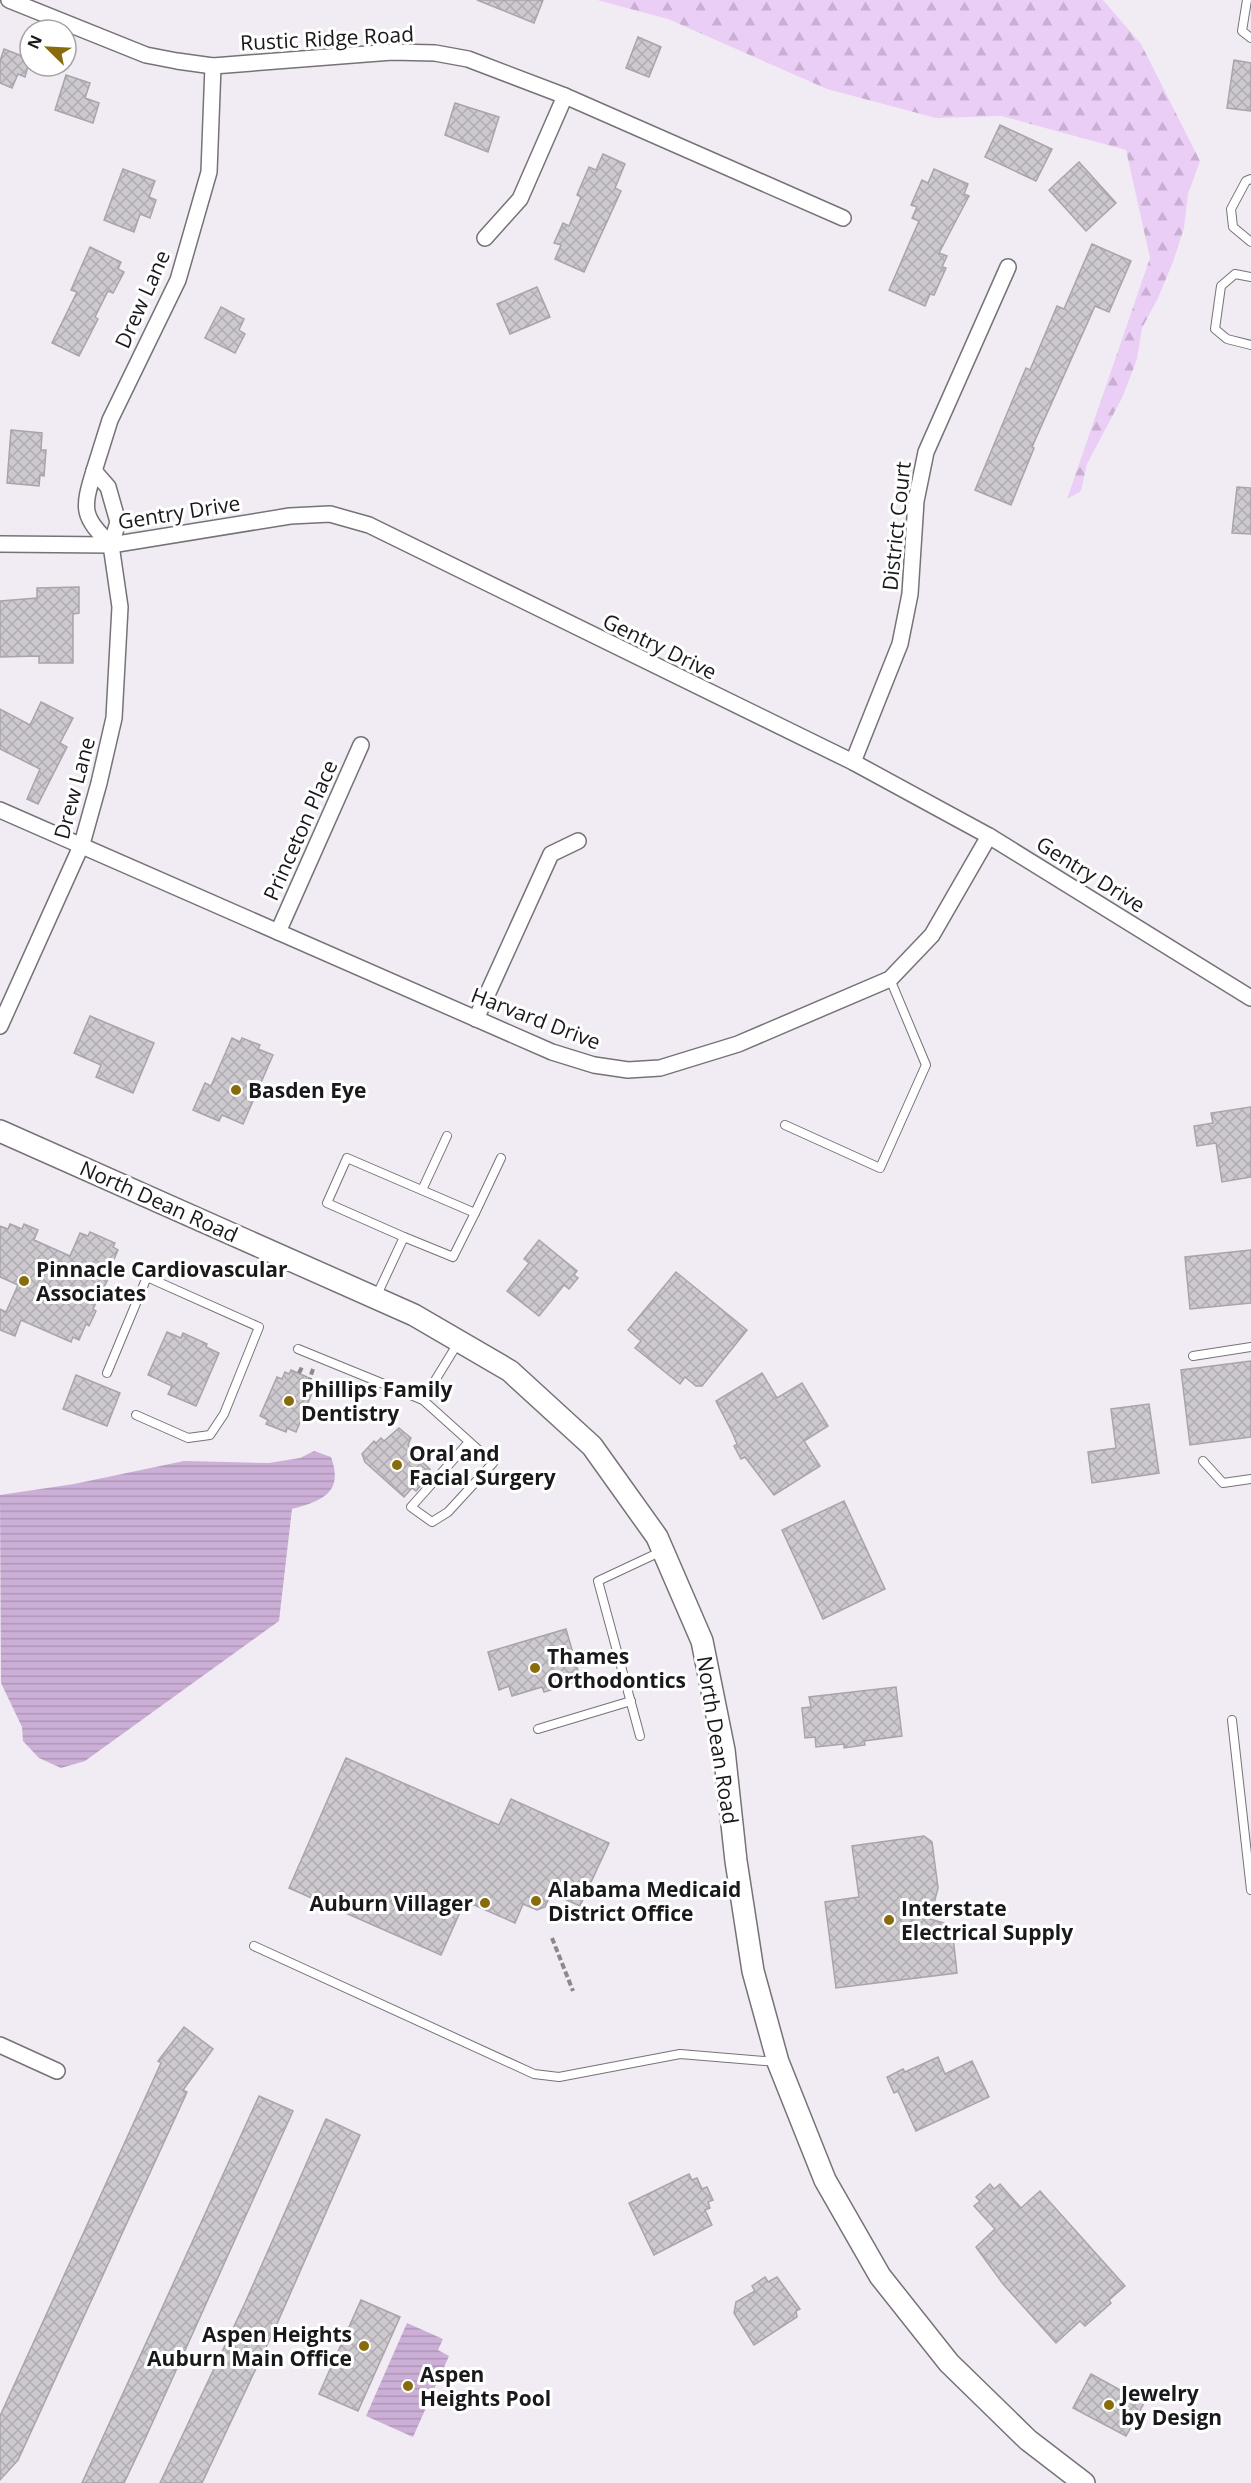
<svg xmlns="http://www.w3.org/2000/svg" width="1251" height="2483" viewBox="0 0 1251 2483" font-family="'Open Sans',sans-serif">
  <style>
    .forest { fill: url(#forest-firs) }
    .water { fill: url(#water-rules) }
    .building { fill: url(#building-cross-hatch); stroke: #a8a4aa; stroke-width: 1.5 }
    .lines { fill: none; stroke-linecap: round; stroke-linejoin: round }
    .lane-casing { stroke: #767278; stroke-width: 10 }
    .street-casing { stroke: #767278; stroke-width: 18 }
    .secondary-casing { stroke: #767278; stroke-width: 24 }
    .path { stroke: #8c898d; stroke-width: 4; stroke-dasharray: 6 3; stroke-linecap: butt }
    .lane { stroke: #fff; stroke-width: 8 }
    .street { stroke: #fff; stroke-width: 15 }
    .secondary { stroke: #fff; stroke-width: 21 }
    .poi-dot { fill: #886c0b; stroke: #fff; stroke-width: 2 }
    .labels { text-anchor: middle; dominant-baseline: central; stroke-width: 6; stroke-linejoin: round; paint-order: stroke }
    .street-label { font-size: 21px; fill: #19181a; stroke: #fff }
    .poi-label { font-size: 21px; font-weight: bold; fill: #19181a; stroke: #fff; text-anchor: start }
  </style>
  <defs>
    <pattern id="forest-firs" width="22" height="20" patternUnits="userSpaceOnUse" patternTransform="scale(1.5)"><rect width="22" height="20" fill="#ebcef6"/><path d="M5 1l3.5 6h-7zM16 11l3.5 6h-7z" fill="#c9b0d2"/></pattern>
    <pattern id="water-rules" width="6" height="5" patternUnits="userSpaceOnUse" patternTransform="scale(1.5)"><rect width="6" height="5" fill="#cbafd6"/><path d="M0 2.5h6" fill="none" stroke="#ae96b7"/></pattern>
    <pattern id="building-cross-hatch" width="8" height="8" patternUnits="userSpaceOnUse" patternTransform="scale(1.5)"><rect width="8" height="8" fill="#cdc9cf"/><path d="M0 0l8 8M0 8l8-8" fill="none" stroke="#afacb1"/></pattern>
  </defs>
  <rect width="100%" height="100%" fill="#f1ecf3"/>
  <polygon class="forest" points="597,0 1103,0 1141,44 1200,161 1188,194 1184,228 1173,262 1158,298 1142,328 1137,359 1123,396 1087,464 1081,491 1067,499 1150,258 1126,150 1001,116 936,118 827,89 668,19"/>
  <g class="water">
    <path d="M314,1451L331,1457C344,1493 322,1501 292,1509L279,1621L85,1761L61,1768L39,1758L23,1741L22,1727L1,1683L0,1495L74,1484L184,1461L269,1463L300,1458Z"/>
    <polygon points="407,2323 443,2339 438,2350 449,2356 413,2437 366,2416"/>
  </g>
  <g class="building">
    <polygon points="477,0 543,0 534,23"/>
    <polygon points="638,37 661,47 649,77 626,68"/>
    <polygon points="4,49 30,59 25,77 18,74 12,88 0,83 0,61"/>
    <polygon points="1234,60 1251,63 1251,111 1227,108"/>
    <polygon points="66,75 90,83 85,98 99,103 93,123 55,110"/>
    <polygon points="455,103 499,117 488,152 445,135"/>
    <polygon points="1000,125 1052,149 1036,181 985,157"/>
    <polygon points="603,154 625,164 615,188 621,191 584,272 555,259 561,245 554,243 563,223 569,226 581,197 577,195 589,167 596,170"/>
    <polygon points="1079,162 1116,203 1086,231 1049,190"/>
    <polygon points="123,169 155,181 149,197 156,200 150,218 140,214 134,232 104,220"/>
    <polygon points="934,169 968,184 964,194 969,196 939,253 947,256 942,267 946,268 934,295 930,294 925,306 889,290 919,221 912,218 917,207 911,205 922,180 928,183"/>
    <polygon points="1092,244 1131,261 1109,312 1095,306 1032,447 1034,448 1011,505 975,490 1026,368 1030,370 1057,306 1064,309"/>
    <polygon points="90,247 121,262 118,269 124,272 113,293 108,291 95,317 98,319 79,356 52,343 77,292 71,290"/>
    <polygon points="537,287 550,317 510,334 497,304"/>
    <polygon points="221,307 244,319 239,330 245,334 235,353 205,338"/>
    <polygon points="11,430 42,433 41,450 46,450 44,476 40,475 39,486 7,483"/>
    <polygon points="1237,487 1251,488 1251,534 1232,533"/>
    <polygon points="79,587 79,613 73,614 73,663 39,663 39,656 0,657 0,601 37,598 37,588"/>
    <polygon points="41,702 73,718 60,743 67,747 38,804 27,799 40,769 0,749 0,709 30,725"/>
    <polygon points="90,1016 154,1043 133,1093 96,1077 101,1065 74,1053"/>
    <polygon points="232,1038 240,1042 242,1038 260,1045 258,1049 273,1055 243,1124 222,1115 219,1121 193,1110 205,1083 211,1086"/>
    <polygon points="1251,1107 1251,1177 1222,1182 1216,1143 1197,1146 1194,1126 1213,1123 1211,1113"/>
    <polygon points="10,1224 22,1229 24,1224 38,1230 34,1240 70,1256 80,1233 88,1236 90,1232 115,1243 113,1247 118,1250 111,1266 114,1267 93,1309 96,1311 89,1326 86,1324 79,1340 73,1337 71,1342 21,1320 15,1336 0,1330 0,1309 6,1312 18,1285 0,1277 0,1226 8,1229"/>
    <polygon points="539,1240 577,1271 574,1275 578,1278 569,1289 564,1285 539,1316 507,1291 529,1263 524,1259"/>
    <polygon points="1251,1250 1251,1303 1190,1309 1185,1257"/>
    <polygon points="676,1272 747,1330 702,1386 696,1386 685,1377 680,1384 635,1348 641,1341 628,1330"/>
    <polygon points="167,1332 181,1338 183,1333 207,1344 206,1347 219,1353 196,1406 168,1394 172,1386 148,1375"/>
    <polygon points="1251,1361 1251,1437 1190,1445 1181,1370"/>
    <polygon points="291,1370 307,1377 305,1382 310,1384 307,1390 312,1393 296,1432 287,1428 286,1432 266,1424 268,1420 260,1416 277,1377 282,1379 285,1372 289,1374"/>
    <polygon points="762,1373 777,1398 802,1383 828,1426 804,1441 820,1466 774,1495 745,1457 741,1459 734,1446 737,1444 732,1432 716,1401"/>
    <polygon points="76,1375 120,1393 107,1426 63,1409"/>
    <polygon points="1149,1404 1159,1473 1092,1483 1088,1452 1116,1448 1111,1409"/>
    <polygon points="399,1428 411,1438 408,1445 412,1450 411,1452 430,1469 426,1474 429,1477 416,1491 412,1488 404,1497 365,1462 362,1454 374,1441 376,1443 381,1438 384,1441"/>
    <polygon points="844,1501 885,1589 823,1619 782,1530"/>
    <polygon points="566,1629 581,1681 544,1692 542,1687 512,1696 509,1686 499,1690 488,1652"/>
    <polygon points="896,1687 902,1736 864,1741 865,1745 844,1748 844,1744 816,1747 815,1737 805,1738 802,1708 811,1707 809,1697"/>
    <polygon points="346,1758 499,1825 511,1799 609,1843 580,1906 551,1893 545,1907 537,1910 523,1904 515,1923 465,1901 441,1955 289,1888"/>
    <polygon points="924,1836 932,1842 938,1888 930,1919 944,1923 941,1933 953,1936 957,1973 836,1988 825,1902 859,1897 852,1846"/>
    <polygon points="184,2027 213,2049 183,2090 187,2092 18,2460 0,2480 0,2416 161,2063 158,2061"/>
    <polygon points="938,2057 945,2074 972,2061 989,2097 916,2131 898,2091 894,2093 887,2077 903,2069 905,2072"/>
    <polygon points="259,2096 293,2111 145,2439 124,2483 82,2483"/>
    <polygon points="326,2119 360,2135 276,2326 202,2483 160,2483 245,2303"/>
    <polygon points="689,2174 692,2180 697,2178 702,2189 707,2187 713,2200 708,2202 710,2208 705,2210 712,2225 654,2255 629,2203"/>
    <polygon points="990,2184 994,2189 1000,2184 1021,2208 1040,2191 1125,2286 1109,2300 1111,2303 1085,2326 1080,2321 1056,2343 1003,2284 976,2247 995,2229 974,2206 980,2201 976,2197"/>
    <polygon points="765,2277 768,2282 777,2277 800,2309 796,2311 797,2317 754,2345 734,2313 736,2302 755,2291 752,2286"/>
    <polygon points="361,2300 400,2317 358,2411 319,2394"/>
    <polygon points="1091,2374 1144,2403 1126,2436 1073,2408"/>
  </g>
  <g class="lines">
    <defs>
      <g id="lane">
        <polyline points="1247,0 1242,31 1251,38"/>
        <polyline points="1251,179 1246,181 1231,209 1233,227 1251,242"/>
        <polyline points="1251,277 1235,274 1221,286 1215,329 1227,339 1251,345"/>
        <polyline points="785,1125 880,1168 926,1065 890,979"/>
        <polyline points="422,1190 447,1136"/>
        <polyline points="404,1237 453,1257 475,1213"/>
        <polyline points="376,1297 404,1237 327,1203 347,1158 475,1213 501,1158"/>
        <polyline points="298,1349 423,1400 493,1463 448,1512 432,1522 411,1507 469,1442"/>
        <polyline points="1193,1356 1251,1347"/>
        <polyline points="107,1373 147,1277 259,1327 224,1414 210,1435 188,1438 136,1415"/>
        <polyline points="423,1400 458,1343"/>
        <polyline points="1203,1461 1223,1483 1251,1479"/>
        <polyline points="1232,1720 1251,1890"/>
        <polyline points="538,1729 631,1701"/>
        <polyline points="640,1736 598,1581 660,1552"/>
        <polyline points="254,1946 534,2074 559,2077 680,2054 777,2062"/>
      </g>
      <g id="street">
        <polyline points="9,0 146,55 177,61 213,66 392,52 435,53 468,59 565,96 843,218"/>
        <polyline points="485,238 520,199 565,96"/>
        <polyline points="94,471 110,420 178,280 209,172 213,66"/>
        <polyline points="0,544 111,545 290,516 330,514 369,525 853,762 989,836 1251,998"/>
        <polyline points="853,762 900,644 910,594 916,501 926,452 1008,267"/>
        <polyline points="0,810 552,1052 594,1065 628,1070 660,1068 738,1044 890,979 932,935 989,836"/>
        <polyline points="278,932 361,745"/>
        <polyline points="476,1019 551,854 578,841"/>
        <path d="M0,1026L82,844L99,783L114,718L120,607L111,545L118,522L108,487L94,471C82,510 82,516 111,545"/>
        <polyline points="0,2045 57,2071"/>
      </g>
      <polyline id="secondary" points="0,1131 414,1315 510,1371 592,1446 657,1537 702,1641 724,1750 736,1861 753,1971 778,2062 825,2180 880,2276 949,2363 1028,2440 1084,2483"/>
    </defs>
    <use href="#lane" class="lane-casing"/>
    <use href="#street" class="street-casing"/>
    <use href="#secondary" class="secondary-casing"/>
    <g class="path">
      <polyline points="313,1369 309,1381 340,1395"/>
      <polyline points="299,1373 303,1365"/>
      <polyline points="574,1656 588,1651"/>
      <polyline points="552,1938 573,1991"/>
    </g>
    <use href="#lane" class="lane"/>
    <use href="#street" class="street"/>
    <use href="#secondary" class="secondary"/>
  </g>
  <g class="poi-dot">
    <circle cx="236" cy="1090" r="6"/>
    <circle cx="24" cy="1281" r="6"/>
    <circle cx="289" cy="1401" r="6"/>
    <circle cx="397" cy="1465" r="6"/>
    <circle cx="535" cy="1668" r="6"/>
    <circle cx="536" cy="1901" r="6"/>
    <circle cx="485" cy="1903" r="6"/>
    <circle cx="889" cy="1920" r="6"/>
    <circle cx="364" cy="2346" r="6"/>
    <circle cx="408" cy="2386" r="6"/>
    <circle cx="1109" cy="2405" r="6"/>
  </g>
  <g class="labels">
    <g class="street-label">
      <text transform="translate(327 38) rotate(-3)">Rustic Ridge Road</text>
      <text transform="translate(142 299) rotate(-66)">Drew Lane</text>
      <text transform="translate(179 512) rotate(-9)">Gentry Drive</text>
      <text transform="translate(896 526) rotate(-84)">District Court</text>
      <text transform="translate(660 646) rotate(26)">Gentry Drive</text>
      <text transform="translate(74 788) rotate(-75)">Drew Lane</text>
      <text transform="translate(300 830) rotate(-66)">Princeton Place</text>
      <text transform="translate(1091 874) rotate(32)">Gentry Drive</text>
      <text transform="translate(536 1018) rotate(21)">Harvard Drive</text>
      <text transform="translate(159 1201) rotate(24)">North Dean Road</text>
      <text transform="translate(718 1740) rotate(81)">North Dean Road</text>
    </g>
    <g class="poi-label">
      <text x="248" y="1090">Basden Eye</text>
      <text x="36" y="1269">Pinnacle Cardiovascular<tspan x="36" dy="24">Associates</tspan></text>
      <text x="301" y="1389">Phillips Family<tspan x="301" dy="24">Dentistry</tspan></text>
      <text x="409" y="1453">Oral and<tspan x="409" dy="24">Facial Surgery</tspan></text>
      <text x="547" y="1656">Thames<tspan x="547" dy="24">Orthodontics</tspan></text>
      <text x="548" y="1889">Alabama Medicaid<tspan x="548" dy="24">District Office</tspan></text>
      <text x="473" y="1903" text-anchor="end">Auburn Villager</text>
      <text x="901" y="1908">Interstate<tspan x="901" dy="24">Electrical Supply</tspan></text>
      <text x="352" y="2334" text-anchor="end">Aspen Heights<tspan x="352" dy="24">Auburn Main Office</tspan></text>
      <text x="420" y="2374">Aspen<tspan x="420" dy="24">Heights Pool</tspan></text>
      <text x="1121" y="2393">Jewelry<tspan x="1121" dy="24">by Design</tspan></text>
    </g>
  </g>
  <g transform="translate(48 48) rotate(294)"><circle r="28" fill="#ffffff" stroke="#a3a3a3" stroke-width="1.5"/>
  <path d="M0-4.5L10 22L0 15L-10 22Z" fill="#886c0b"/>
  <text y="-9" font-size="16" font-weight="bold" text-anchor="middle" fill="#19181a">N</text>
  </g>
</svg>
